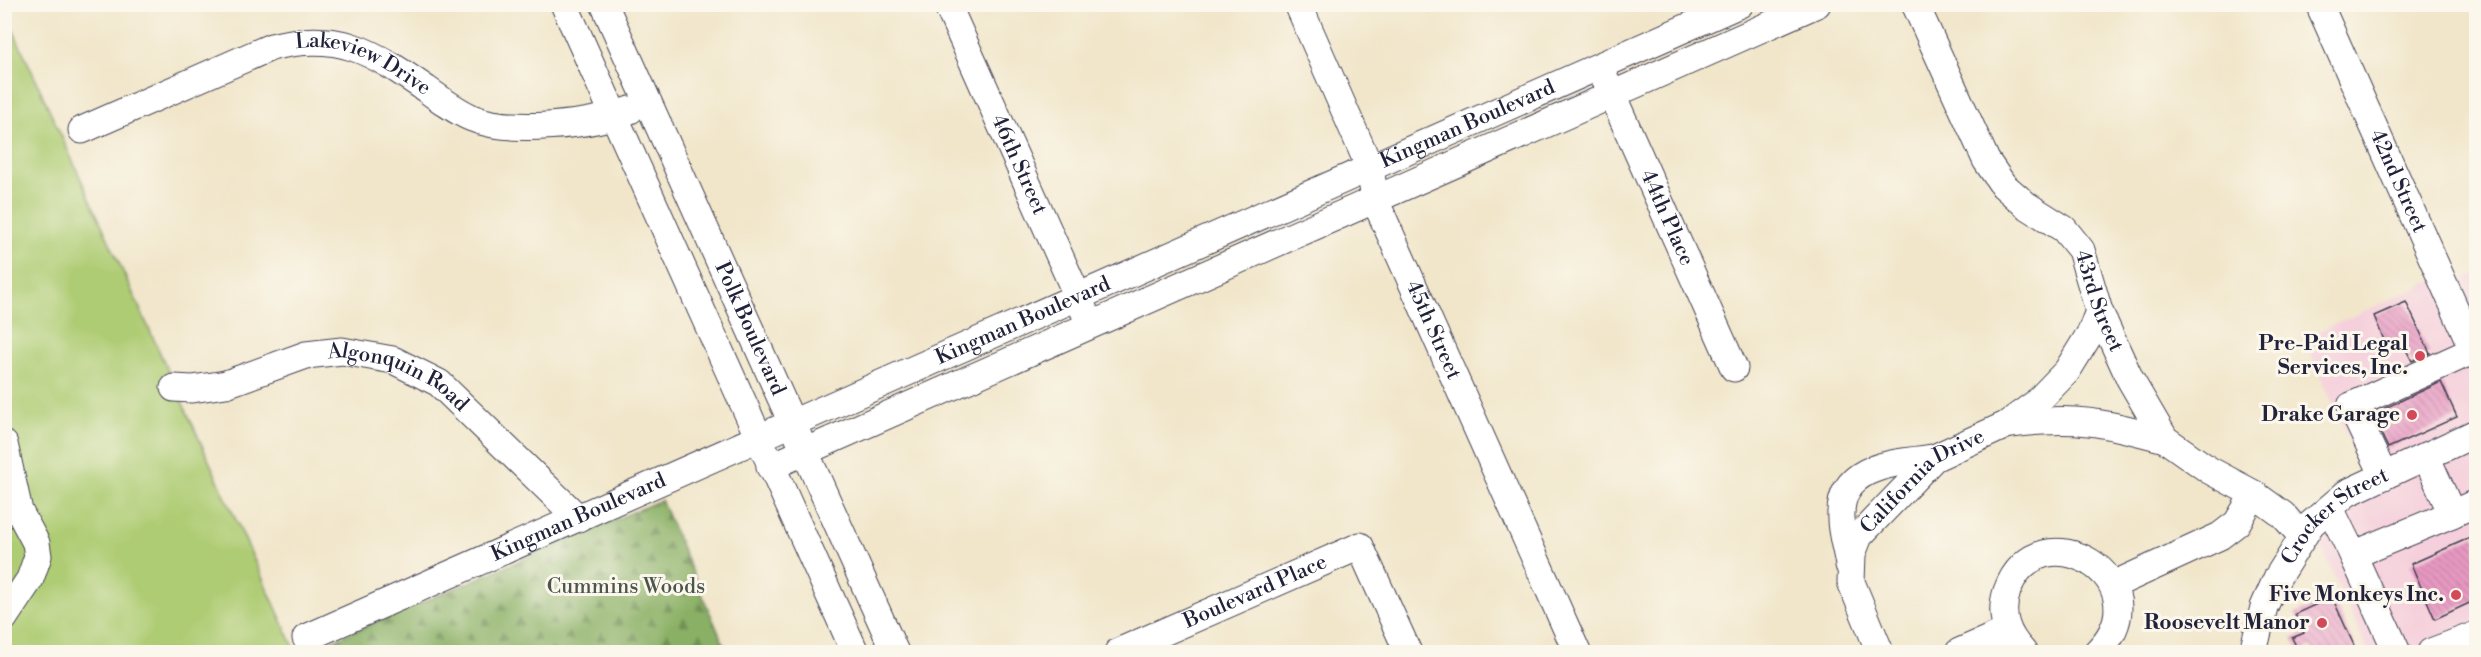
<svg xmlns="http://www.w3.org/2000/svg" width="2481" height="657" viewBox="0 0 2481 657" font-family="'Libre Bodoni',serif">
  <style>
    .built { fill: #f5cfdb }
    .grass { fill: #aecc73; stroke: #687757; stroke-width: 1.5 }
    .forest { fill: url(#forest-firs); stroke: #566950; stroke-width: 1.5 }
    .building { fill: url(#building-back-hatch) }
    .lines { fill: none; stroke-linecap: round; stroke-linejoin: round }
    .minor-casing { stroke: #413f50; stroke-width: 29 }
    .minor { stroke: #fff; stroke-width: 27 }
    .poi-dot { fill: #d1495b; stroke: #fbf7ec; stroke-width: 2 }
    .labels { text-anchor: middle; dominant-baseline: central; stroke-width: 6; stroke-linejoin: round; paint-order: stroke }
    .street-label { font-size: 21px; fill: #22223b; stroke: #fbf7ec }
    .poi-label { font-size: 21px; font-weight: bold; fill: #22223b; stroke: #fbf7ec; text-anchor: end }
    .park-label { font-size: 21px; fill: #4c554c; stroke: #fbf7ec }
  </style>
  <defs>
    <pattern id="forest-firs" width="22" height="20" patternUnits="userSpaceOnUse" patternTransform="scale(1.5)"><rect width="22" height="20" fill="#8ab065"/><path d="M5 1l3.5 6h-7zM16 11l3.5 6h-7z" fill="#708f54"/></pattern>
    <pattern id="building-back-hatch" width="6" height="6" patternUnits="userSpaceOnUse" patternTransform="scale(1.5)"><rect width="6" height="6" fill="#e99ac3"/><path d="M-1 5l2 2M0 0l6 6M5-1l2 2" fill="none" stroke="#bc7da0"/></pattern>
  </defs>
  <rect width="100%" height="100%" fill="#fbf7ec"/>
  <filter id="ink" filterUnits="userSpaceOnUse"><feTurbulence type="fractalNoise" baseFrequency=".0167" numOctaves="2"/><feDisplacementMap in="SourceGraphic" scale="12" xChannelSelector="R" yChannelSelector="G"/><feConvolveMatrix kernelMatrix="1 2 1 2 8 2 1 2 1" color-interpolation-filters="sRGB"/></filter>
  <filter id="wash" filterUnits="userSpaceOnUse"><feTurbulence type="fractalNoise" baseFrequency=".008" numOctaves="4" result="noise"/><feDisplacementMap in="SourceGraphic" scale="24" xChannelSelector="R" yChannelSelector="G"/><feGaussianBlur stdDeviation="1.35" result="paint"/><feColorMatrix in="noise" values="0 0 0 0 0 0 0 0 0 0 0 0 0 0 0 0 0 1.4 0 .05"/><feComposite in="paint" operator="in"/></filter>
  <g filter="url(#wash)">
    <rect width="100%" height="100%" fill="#f1e6ca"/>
    <polygon class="built" points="2476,274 2476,652 2368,652 2311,524 2367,483 2304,338 2441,277 2446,288"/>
    <polygon class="grass" points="4,10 296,652 5,652"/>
    <polygon class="forest" points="661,500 727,652 306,652"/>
    <g id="blocks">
      <g class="building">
        <polygon points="2406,302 2430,353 2412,361 2404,346 2389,352 2374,316"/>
        <polygon points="2441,382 2457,417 2388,448 2372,414"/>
        <polygon points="2476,535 2476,600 2435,619 2411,564"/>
        <polygon points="2332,597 2357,652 2313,652 2311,648 2299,652 2292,638 2304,633 2295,614"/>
      </g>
    </g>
  </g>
  <g filter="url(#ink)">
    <use href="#blocks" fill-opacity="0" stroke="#413f50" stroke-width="1.5"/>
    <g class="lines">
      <defs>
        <g id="minor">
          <polyline points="564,4 855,652"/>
          <path id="s1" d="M604,4L895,652"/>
          <path id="s2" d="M947,4L1085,313"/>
          <path id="s3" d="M1298,4L1370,168L1375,200L1577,652"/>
          <path id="s4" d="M1915,4L1986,160L2003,185L2026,205L2064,229L2081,250L2099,311L2130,379L2165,439L2209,470L2254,494L2283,515L2302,536"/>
          <path id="s5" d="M2319,4L2476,356"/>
          <path id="s6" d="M1605,79L1734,368"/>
          <path id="s7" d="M82,130L271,47C339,30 371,51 426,89C441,100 456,111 472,118C509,134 594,125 630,110"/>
          <path id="s8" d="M174,388L192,389L226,384L306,355L342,351L393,360L439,383L578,518"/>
          <path d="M2011,424C2076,416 2103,422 2165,439"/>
          <polyline points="4,444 19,511 36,543 38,556 30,579 4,618"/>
          <polyline points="770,467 1817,4"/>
          <polyline points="2384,476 2351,406 2474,350"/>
          <polyline points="2330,508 2353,555 2452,514 2426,456"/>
          <polyline points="2452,514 2476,503"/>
          <polyline points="2353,555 2397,652"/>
          <path d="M1849,565C1847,550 1841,534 1841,519C1838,464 1895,463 1934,458"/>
          <polyline points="2113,585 2220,536 2237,523 2254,494"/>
          <path id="s9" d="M306,638L1740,4"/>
          <path id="s10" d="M1118,652L1360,546L1408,652"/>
          <path id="s11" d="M1880,652L1851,582L1852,554L1859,536L1934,458L2006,425L2035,404L2067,371L2091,332L2099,311"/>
          <polyline points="1959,652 2007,631"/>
          <path d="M2023,652C2006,634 1999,615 2007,591C2038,504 2168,581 2097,652"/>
          <path id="s12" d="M2253,652L2264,607L2277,578L2311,524L2347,493L2476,433"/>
          <polyline points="2431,652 2476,635"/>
        </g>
      </defs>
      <use href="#minor" class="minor-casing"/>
      <use href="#minor" class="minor"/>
    </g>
  </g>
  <g class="poi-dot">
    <circle cx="2420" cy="356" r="6"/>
    <circle cx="2412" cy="415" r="6"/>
    <circle cx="2456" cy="595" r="6"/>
    <circle cx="2322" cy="623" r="6"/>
  </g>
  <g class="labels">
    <g class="street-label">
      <text stroke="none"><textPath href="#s7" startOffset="304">Lakeview Drive</textPath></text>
      <text stroke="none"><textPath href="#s9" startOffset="1270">Kingman Boulevard</textPath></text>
      <text stroke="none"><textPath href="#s2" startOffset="176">46th Street</textPath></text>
      <text stroke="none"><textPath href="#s5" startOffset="194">42nd Street</textPath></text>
      <text stroke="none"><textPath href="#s6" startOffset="152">44th Place</textPath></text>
      <text stroke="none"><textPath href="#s4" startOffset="358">43rd Street</textPath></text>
      <text stroke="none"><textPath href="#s9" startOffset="784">Kingman Boulevard</textPath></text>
      <text stroke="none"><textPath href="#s1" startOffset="356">Polk Boulevard</textPath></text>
      <text stroke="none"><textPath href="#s3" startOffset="354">45th Street</textPath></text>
      <text stroke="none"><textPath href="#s8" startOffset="236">Algonquin Road</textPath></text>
      <text stroke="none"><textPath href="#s11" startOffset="208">California Drive</textPath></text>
      <text stroke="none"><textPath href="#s9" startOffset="298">Kingman Boulevard</textPath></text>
      <text stroke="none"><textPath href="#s12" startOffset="165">Crocker Street</textPath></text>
      <text stroke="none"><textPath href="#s10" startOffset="150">Boulevard Place</textPath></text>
    </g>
    <g class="poi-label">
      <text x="2408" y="344">Pre-Paid Legal<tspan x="2408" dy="24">Services, Inc.</tspan></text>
      <text x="2400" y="415">Drake Garage</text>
      <text x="2444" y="595">Five Monkeys Inc.</text>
      <text x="2310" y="623">Roosevelt Manor</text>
    </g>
    <g class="park-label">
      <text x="626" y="587">Cummins Woods</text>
    </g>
  </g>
  <rect width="2481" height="657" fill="none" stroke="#fbf7ec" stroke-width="24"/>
</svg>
